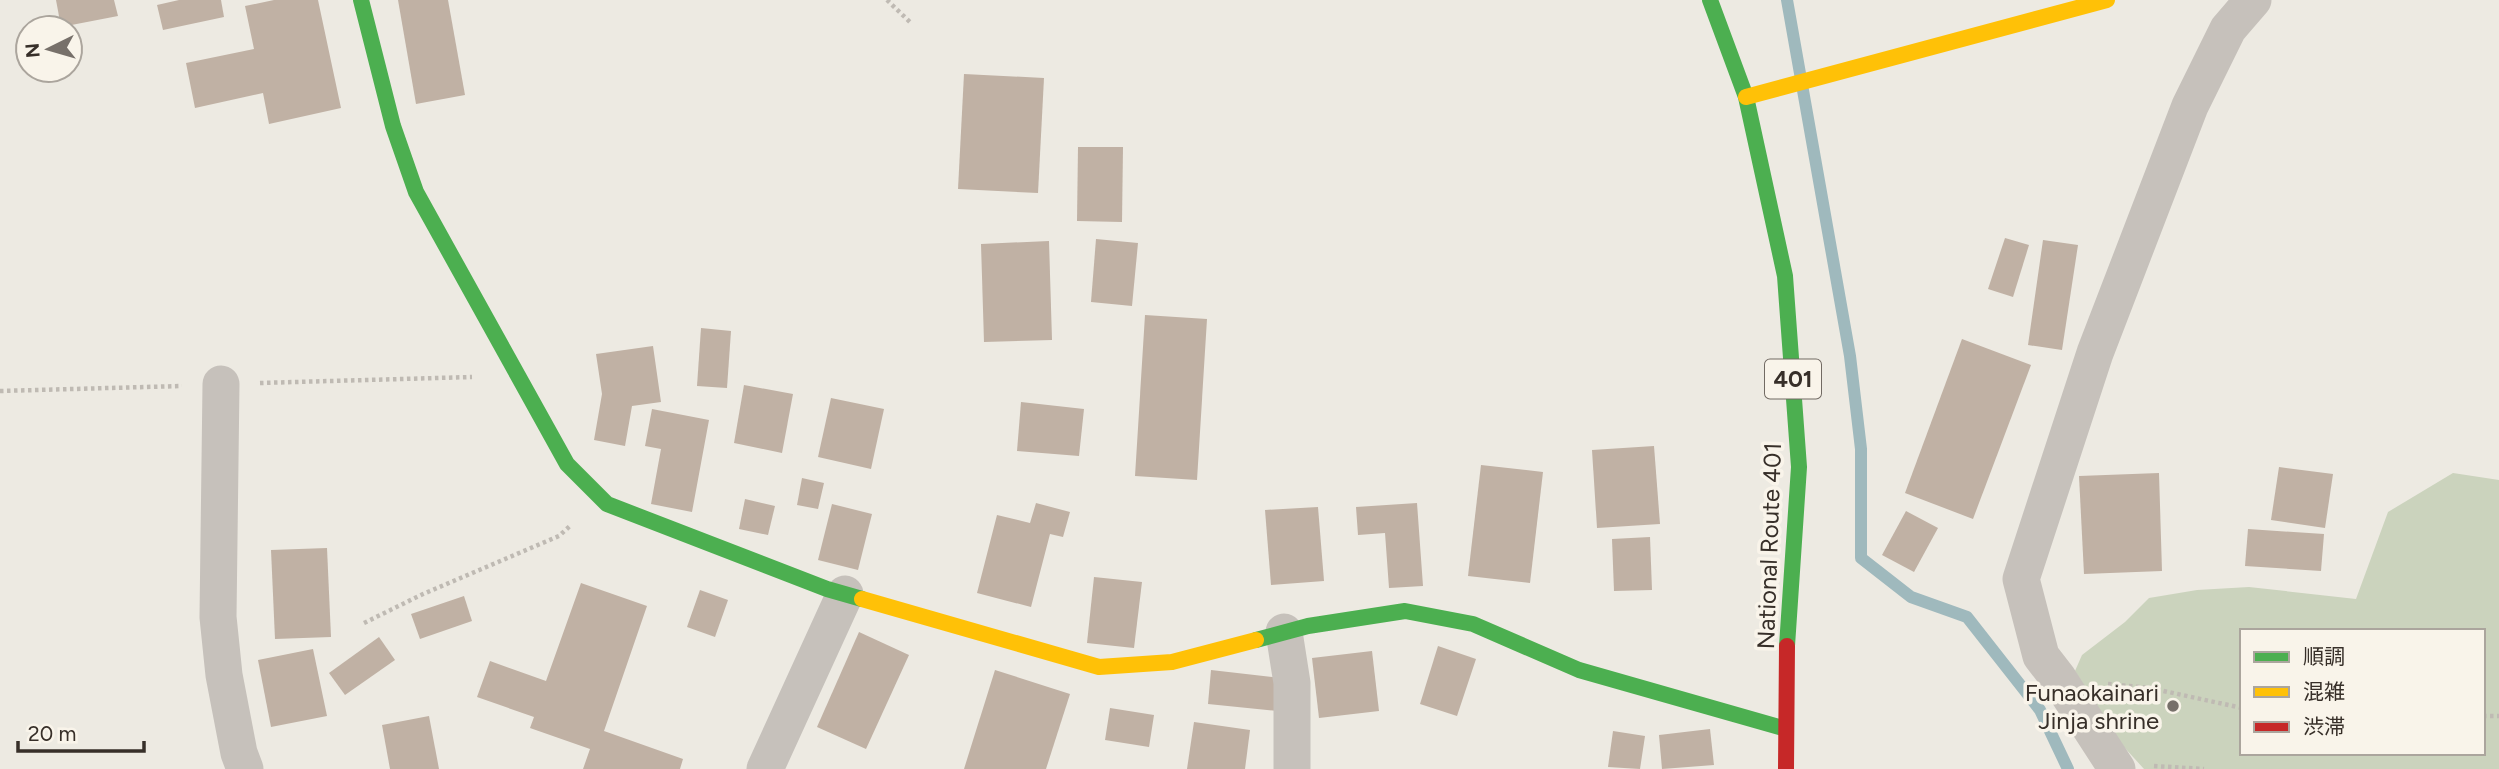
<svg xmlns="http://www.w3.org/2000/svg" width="2499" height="769" viewBox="0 0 2499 769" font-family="Figtree,'Noto Sans JP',sans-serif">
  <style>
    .green { fill: #cbd3bd; fill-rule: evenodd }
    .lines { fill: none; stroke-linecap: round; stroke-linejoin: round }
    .stream { stroke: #9fb9bd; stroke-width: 12 }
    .building { fill: #c0b1a4 }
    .path { stroke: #bfbab3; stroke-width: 4.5; stroke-dasharray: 3.5 3.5; stroke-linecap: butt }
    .street { stroke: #c6c1bb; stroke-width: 37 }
    .fast { stroke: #4caf50; stroke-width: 16 }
    .slow { stroke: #ffc107; stroke-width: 16 }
    .jam { stroke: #c62828; stroke-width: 16 }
    .poi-dot { fill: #77706a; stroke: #f9f4ea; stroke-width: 2.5 }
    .labels { text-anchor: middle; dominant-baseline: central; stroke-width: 7; stroke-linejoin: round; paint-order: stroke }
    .shield { fill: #f9f4ea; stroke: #716a63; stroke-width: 2 }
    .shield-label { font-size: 23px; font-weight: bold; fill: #372f29 }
    .street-label { font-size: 24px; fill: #372f29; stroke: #f9f4ea }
    .poi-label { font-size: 24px; fill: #372f29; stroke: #f9f4ea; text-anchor: end }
  </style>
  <rect width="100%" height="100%" fill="#edeae2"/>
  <path class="green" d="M2453,473L2499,480V769H2144L2124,747L2075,671L2082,655L2125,622L2149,598L2197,590L2249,587L2356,599L2388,512ZM2242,631H2483V753H2242Z"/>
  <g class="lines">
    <polyline class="stream" points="1787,0 1850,356 1861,449 1861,558 1911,597 1967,617 2040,710 2068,769"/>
  </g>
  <g class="building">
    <polygon points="56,0 114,0 118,16 61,27"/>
    <polygon points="179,0 221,0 224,17 163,30 157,5"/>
    <polygon points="274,0 318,0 341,108 269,124 263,93 195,108 186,63 254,49 245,6"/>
    <polygon points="398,0 448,0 465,95 416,104"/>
    <polygon points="964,74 1044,78 1038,193 958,189"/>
    <polygon points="1078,147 1123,147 1122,222 1077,221"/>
    <polygon points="2005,238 2029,245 2013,297 1988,289"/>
    <polygon points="1096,239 1138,243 1132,306 1091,302"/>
    <polygon points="2043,240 2078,245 2062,350 2028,345"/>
    <polygon points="1049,241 1052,340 984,342 981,244"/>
    <polygon points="1145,315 1207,319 1197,480 1135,476"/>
    <polygon points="701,328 731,331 727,388 697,386"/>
    <polygon points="1962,339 2031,365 1973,519 1905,493"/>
    <polygon points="653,346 661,402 632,406 625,446 594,440 602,394 596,354"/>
    <polygon points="744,385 793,394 782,453 734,443"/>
    <polygon points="831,398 884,409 871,469 818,457"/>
    <polygon points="1021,402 1084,409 1079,456 1017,451"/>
    <polygon points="652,409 709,420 692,512 651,504 661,449 645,446"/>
    <polygon points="1654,446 1660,524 1597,528 1592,450"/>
    <polygon points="1481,465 1543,472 1530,583 1468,576"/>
    <polygon points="2279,467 2333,474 2325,528 2271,520"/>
    <polygon points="2159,473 2162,571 2084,574 2079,476"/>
    <polygon points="802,478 824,483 818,509 797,505"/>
    <polygon points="745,499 775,506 768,535 739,529"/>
    <polygon points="1036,503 1070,512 1063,537 1050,534 1031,607 977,593 997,515 1030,523"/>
    <polygon points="1417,503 1423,586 1389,588 1385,533 1358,535 1356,507"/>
    <polygon points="832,504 872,514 858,570 818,560"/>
    <polygon points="1318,507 1324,581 1271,585 1265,510"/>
    <polygon points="1906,511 1938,528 1914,572 1882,555"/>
    <polygon points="2248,529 2324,534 2321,571 2245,566"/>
    <polygon points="1650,537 1652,590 1614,591 1612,539"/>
    <polygon points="327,548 331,637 275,639 271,550"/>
    <polygon points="1094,577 1142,582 1134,648 1087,643"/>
    <polygon points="581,583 647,606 604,731 683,759 680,769 583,769 590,749 530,728 534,717 477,697 490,661 546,681"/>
    <polygon points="700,590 728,600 715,637 687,627"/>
    <polygon points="464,596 472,621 420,639 411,614"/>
    <polygon points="859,632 909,655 866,749 817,727"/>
    <polygon points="379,637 395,660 345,695 329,673"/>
    <polygon points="1438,646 1476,659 1457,716 1420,704"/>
    <polygon points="313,649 327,716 271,727 258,660"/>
    <polygon points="1372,651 1379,711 1319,718 1312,658"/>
    <polygon points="995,670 1070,694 1046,769 964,769"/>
    <polygon points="1211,670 1281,678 1278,711 1208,704"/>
    <polygon points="1110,708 1154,715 1149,747 1105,740"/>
    <polygon points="429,716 439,769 390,769 382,725"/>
    <polygon points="1194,722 1250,730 1245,769 1187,769"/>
    <polygon points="1710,729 1714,765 1662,769 1659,735"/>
    <polygon points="1613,731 1645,736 1640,769 1608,767"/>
  </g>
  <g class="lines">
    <g class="path">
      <polyline points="887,0 912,24"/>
      <polyline points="260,383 472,377"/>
      <polyline points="0,391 182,386"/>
      <polyline points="364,623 423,594 559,536 571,525"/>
      <polyline points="2108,684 2150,688 2242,708"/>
      <polyline points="2483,716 2499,716"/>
      <polyline points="2154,766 2204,769"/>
    </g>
    <g class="street">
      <polyline points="221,384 218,617 224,675 239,753 245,769"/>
      <polyline points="1284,632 1292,683 1292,769"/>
      <polyline points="765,769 845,594"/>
      <polyline points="2117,769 2058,678 2041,656 2021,579 2095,353 2190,106 2228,29 2253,0"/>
    </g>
    <g class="fast">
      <polyline points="361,0 393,126 416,192 567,464 607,504 827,589 862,599"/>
      <polyline points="1710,0 1746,97 1785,276 1799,467 1787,646"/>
      <polyline points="1256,640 1308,626 1405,611 1473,624 1579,670 1786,729"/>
    </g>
    <g class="slow">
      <polyline points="1746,97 2107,0"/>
      <polyline points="862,599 1099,667 1172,662 1256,640"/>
    </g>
    <polyline class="jam" points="1786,769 1787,646"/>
  </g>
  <circle class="poi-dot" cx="2173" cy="706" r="7"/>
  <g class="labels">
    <rect class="shield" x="1765" y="359.5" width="56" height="39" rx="5"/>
    <g class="shield-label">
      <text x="1793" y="379">401</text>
    </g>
    <g class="street-label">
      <text transform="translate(1769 546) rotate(-88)">National Route 401</text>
    </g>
    <g class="poi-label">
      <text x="2159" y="692">Funaokainari<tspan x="2159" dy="28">Jinja shrine</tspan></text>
    </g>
  </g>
  <rect x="2240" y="629" width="245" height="126" fill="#f9f4ea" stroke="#aba59d" stroke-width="2"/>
  <rect x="2254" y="652" width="35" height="10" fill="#4caf50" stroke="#aba59d" stroke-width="2"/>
  <text x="2303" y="664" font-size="21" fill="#372f29">順調</text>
  <rect x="2254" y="687" width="35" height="10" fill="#ffc107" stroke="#aba59d" stroke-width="2"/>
  <text x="2303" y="699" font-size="21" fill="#372f29">混雑</text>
  <rect x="2254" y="722" width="35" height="10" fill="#c62828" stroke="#aba59d" stroke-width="2"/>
  <text x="2303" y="734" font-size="21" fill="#372f29">渋滞</text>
  <g transform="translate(49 49) rotate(265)"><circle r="33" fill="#f9f4ea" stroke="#aba59d" stroke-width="2"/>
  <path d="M0-5L12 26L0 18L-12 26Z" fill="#77706a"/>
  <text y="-10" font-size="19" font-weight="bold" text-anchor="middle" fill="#372f29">N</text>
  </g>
  <path d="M18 741v10h126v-10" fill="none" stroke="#372f29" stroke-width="3.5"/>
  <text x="28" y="741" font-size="21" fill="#372f29" stroke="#f9f4ea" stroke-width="5" paint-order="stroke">20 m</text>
</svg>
